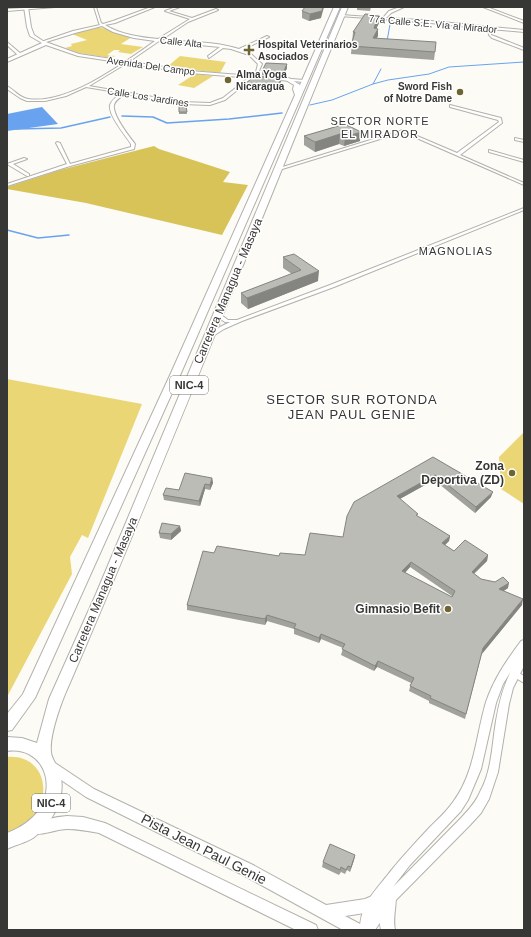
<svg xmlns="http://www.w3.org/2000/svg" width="531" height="937" viewBox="0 0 531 937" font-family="Helvetica,sans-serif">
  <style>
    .green { fill: #ebd675 }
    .forest { fill: #d8c359 }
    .water { fill: #69a3ef }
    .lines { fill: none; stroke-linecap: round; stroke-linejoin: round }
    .stream-far1 { stroke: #69a3ef; stroke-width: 1 }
    .stream { stroke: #69a3ef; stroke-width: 1.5 }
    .minor-casing { stroke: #b2b1ac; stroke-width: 2 }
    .tertiary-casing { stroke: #b2b1ac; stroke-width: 2 }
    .secondary-casing { stroke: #b2b1ac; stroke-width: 2 }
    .trunk-casing { stroke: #b2b1ac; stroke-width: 2 }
    .minor { fill: #fff; fill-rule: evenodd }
    .tertiary { fill: #fff; fill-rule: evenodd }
    .secondary { fill: #fff; fill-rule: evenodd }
    .trunk { fill: #fff; fill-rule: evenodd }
    .wall { fill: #a2a29d; fill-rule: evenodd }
    .shaded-wall { fill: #848480 }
    .building { fill: #bcbcb7; stroke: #848480; fill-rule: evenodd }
    .poi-dot { fill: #6f6532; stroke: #fff; stroke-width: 1.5 }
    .labels { text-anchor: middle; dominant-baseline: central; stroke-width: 3; stroke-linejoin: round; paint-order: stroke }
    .far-street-label { font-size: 10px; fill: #373735; stroke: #fff }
    .far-poi-label { font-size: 10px; font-weight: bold; fill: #373735; stroke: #fff; text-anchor: start }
    .far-neighbourhood-label { font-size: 11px; letter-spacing: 1px; fill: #373735; stroke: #fff }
    .shield { fill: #fff; stroke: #737372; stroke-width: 1 }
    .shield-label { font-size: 11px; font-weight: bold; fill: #373735 }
    .street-label { font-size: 12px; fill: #373735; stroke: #fff }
    .poi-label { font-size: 12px; font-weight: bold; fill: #373735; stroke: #fff; text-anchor: end }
    .neighbourhood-label { font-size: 13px; letter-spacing: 1px; fill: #373735; stroke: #fff }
    .near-street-label { font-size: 14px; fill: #373735; stroke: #fff }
  </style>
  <rect width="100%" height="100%" fill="#fcfbf6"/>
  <g class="green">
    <polygon points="99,27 132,37 121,44 143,47 131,54 118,52 120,50 114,50 107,55 115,56 111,58 79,53 65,48 72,46 71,44 87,40 72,34"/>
    <polygon points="180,56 226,62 220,73 167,67"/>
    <polygon points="195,74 213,76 194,88 178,85"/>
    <polygon points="7,379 142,404 88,538 82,535 70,557 72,574 7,697"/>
    <polygon points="524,432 524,504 501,489 499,457"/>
    <path d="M7,757C41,754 53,789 35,814C28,824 18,828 7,834Z"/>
  </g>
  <polygon class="forest" points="154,146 159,149 230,172 223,182 248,185 222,235 86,203 7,189 7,187 60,170"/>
  <polygon class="water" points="42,107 58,124 7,131 7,114"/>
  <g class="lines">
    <g class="stream-far1">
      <polyline points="387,41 391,19 416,20"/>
      <polyline points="373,84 388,80 429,74 449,67 524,62"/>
      <polyline points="310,105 332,100 373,84 381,69"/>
    </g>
    <g class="stream">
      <polyline points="122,116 153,117 167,123 229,119 282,113"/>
      <polyline points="16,129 61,128 110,117"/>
      <polyline points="7,230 38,238 69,235"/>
    </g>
    <defs>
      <g id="minor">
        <polygon points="41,7 55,7 7,11 7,9"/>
        <path d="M94,7H96L101,23L103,24L113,21L151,7H155L115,23L105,25C122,35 139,37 158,39L190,19L165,11L176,7H180L169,11L192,18L216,9L218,10L188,22L161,40C186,42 215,41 239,49L267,36L269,37L242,50L251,54L262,64L258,73L225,100L210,105L182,104L125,94C121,97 115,100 114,105C112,115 129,136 135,144L134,149L70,166L7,186V184L67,164L56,143L57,142L60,143L70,164L131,147V144C126,136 108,115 110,105C112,99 118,96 122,93L86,87L66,96L45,101H27L20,98L7,89V86C14,90 20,98 28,99C68,105 124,63 155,41L134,38L113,32L102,26L75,33L43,43L41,42L73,31L100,25L99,23ZM159,41L220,47L208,56L209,58L223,48L231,49L249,55L258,64L256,72L223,98L210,103L182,102L89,86L127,63Z"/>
        <polygon points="400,7 404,7 391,13 386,18 421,20 524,30 524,32 490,29 491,35 494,36 524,48 524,50 492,38 489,35 488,29 421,22 340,16 341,15 383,18 389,11"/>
        <polygon points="483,7 487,7 524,21 524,23"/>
        <polygon points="7,42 21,54 21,56 19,56 7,45"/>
        <polygon points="450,105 501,118 502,123 460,155 524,183 524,185 403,132 279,170 276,169 403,130 457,153 499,122 498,120 450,107"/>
        <polygon points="515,138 524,140 524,142 515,140"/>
        <polygon points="489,150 524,160 524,162 489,152"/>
        <polygon points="24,158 27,159 13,164 29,174 29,176 27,176 7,164"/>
        <polygon points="524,208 524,210 334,287 242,321 224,329 213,336 211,337 208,335 220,327 230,322 225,322 216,316 216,314 220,314 228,320 237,320 330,285"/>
        <polygon points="514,670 524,676 524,683 511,675 510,673 511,671"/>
      </g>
      <g id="tertiary">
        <polygon points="24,7 28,7 31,27 34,35 43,41 79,54 190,71 304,80 306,81 304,82 190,73 78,56 46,45 7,62 7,59 42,43 30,36 27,27"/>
        <path d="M524,640L523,653H524V666L513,688L509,704L498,772L489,799L481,813L470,825L394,902L375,930H360C360,907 372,894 386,877C400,859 415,843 430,827C438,819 447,811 453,802C475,773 476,735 486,702C494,679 506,661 521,641ZM511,671C503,687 499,703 496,721C492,744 492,771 480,792C476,802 469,809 462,817L393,887L410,865L461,811L468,800L481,769L496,703L503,684Z"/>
      </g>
      <g id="secondary">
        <polygon points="52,761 94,789 253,865 326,905 365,899 372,896 377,898 379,903 377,908 365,913 345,916 362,925 364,930 343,930 243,875 86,797 48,771 46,767 48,763"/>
        <path d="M67,816L83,817L105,823L316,925L318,930H296L99,833C88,831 78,829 67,829C57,829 38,837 30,833L29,829L30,825C42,820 54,817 67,816Z"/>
        <path d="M390,891L395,893C398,901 392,917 395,930H381C378,917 380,905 385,893Z"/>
      </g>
      <g id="trunk">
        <polygon points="334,7 340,7 181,373 35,698 12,730 7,731 7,714 23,694 171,373 295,95 293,89 294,85 284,79 289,78 300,85"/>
        <path d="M342,7H348C255,233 166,461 69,685C62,700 49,735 51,752C51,758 59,768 61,778C65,800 51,825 33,838C25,843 15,845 7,849V833C20,828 31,821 39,810C57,783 42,746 7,751V737L22,738L37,743L49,699L96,594Z"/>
      </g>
    </defs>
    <use href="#minor" class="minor-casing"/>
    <use href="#tertiary" class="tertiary-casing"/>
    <use href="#secondary" class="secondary-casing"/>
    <use href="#trunk" class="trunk-casing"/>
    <use href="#minor" class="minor"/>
    <use href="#tertiary" class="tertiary"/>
    <use href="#secondary" class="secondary"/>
    <use href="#trunk" class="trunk"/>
  </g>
  <g class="wall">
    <polygon points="357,7 371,7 370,11 357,10"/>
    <polygon points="302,11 321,18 309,21 302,18"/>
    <polygon points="379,23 376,28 378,36 376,39 435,52 434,60 351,54 353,32"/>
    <polygon points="287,64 287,68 283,77 262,75 262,71"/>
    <polygon points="281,79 281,82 276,90 246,86 246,83"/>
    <polygon points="179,106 186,106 187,114 179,114"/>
    <polygon points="345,124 360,141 344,146 339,144 315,152 304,145 304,136"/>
    <polygon points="283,257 318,281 248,309 241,303 241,293 292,274 283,268"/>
    <path d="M433,457L491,497L475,513L434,480L400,499L417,516L450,536L449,541L445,545L454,551L488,555L487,561L474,574L481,579L508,588L503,591L522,605L482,653L465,719L429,703V701L409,691L411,683L377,667L374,671L341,655L343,648L321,639L319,643L294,634V629L267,621L265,625L187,610V605L214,553L279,556L305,555L343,537ZM410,567L452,596V597L405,573Z"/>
    <polygon points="212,478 213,483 210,490 205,489 200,506 164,500 163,495"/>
    <polygon points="180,526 181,531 171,540 160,538 159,533"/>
    <polygon points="355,855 354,860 350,872 347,870 345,874 341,872 339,875 322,867 323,862"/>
  </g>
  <g class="shaded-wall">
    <polygon points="323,7 324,7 321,18 309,21 310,14"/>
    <polygon points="379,15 379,23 373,36 374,28"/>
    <polygon points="378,29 378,36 372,46 373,38"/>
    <polygon points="287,64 287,68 283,77 283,73"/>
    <polygon points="281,79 281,82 276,90 276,87"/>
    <polygon points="361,132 360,141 344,146 345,137"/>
    <polygon points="340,134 339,144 315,152 315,142"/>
    <polygon points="319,271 318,281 248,309 247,298"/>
    <polygon points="435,475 434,480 396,501 397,496"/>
    <polygon points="212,478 213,483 210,490 210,485"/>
    <polygon points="205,484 205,489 200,506 199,501"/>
    <polygon points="493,492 491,497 475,513 476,507"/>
    <polygon points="180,526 181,531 171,540 171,534"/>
    <polygon points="450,536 449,541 441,549 442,543"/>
    <polygon points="488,555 487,561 470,577 472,572"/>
    <polygon points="411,562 410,567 401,577 402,571"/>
    <polygon points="509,583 508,588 498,595 499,589"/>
    <polygon points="523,599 522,605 482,654 483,648"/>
    <polygon points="267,615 267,621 265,625 265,619"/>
    <polygon points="321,634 321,639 319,643 319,638"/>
    <polygon points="378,661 377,667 374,671 375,666"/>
    <polygon points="355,855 354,860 350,872 351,867"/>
  </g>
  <g class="building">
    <polygon points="305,7 323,7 322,11 310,14 302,11"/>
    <polygon points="365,14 379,15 374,28 378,29 373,38 436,42 435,52 351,46 355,32 353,32"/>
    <polygon points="266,63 287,64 283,73 262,71"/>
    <polygon points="255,76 281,79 276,87 246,83"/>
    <polygon points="179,106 186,106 187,112 179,112"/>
    <polygon points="345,124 361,132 345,137 340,134 315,142 304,136"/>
    <polygon points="294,254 319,271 247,298 241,293 301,270 283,257"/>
    <path d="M433,457L493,492L476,507L435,475L397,496L418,514L416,515L450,536L442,543L454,551L465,540L488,555L472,572L481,579L495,582L503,577L509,583L499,589L523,599L483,648L466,714L430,698L431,696L410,686L414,678L378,661L375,666L342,649L345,644L321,634L319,638L294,628L296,624L267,615L265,619L187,605L203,551L214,553L217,546L279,556L280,553L305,555L310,533L343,537L347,516L354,502ZM411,562L455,591L452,597L402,571Z"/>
    <polygon points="185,473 212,478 210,485 205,484 199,501 163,495 166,488 179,490"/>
    <polygon points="162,523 180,526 171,534 159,533"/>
    <polygon points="330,844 355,855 351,867 348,866 346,870 341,867 340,870 323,862"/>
  </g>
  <g class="poi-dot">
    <path d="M247 44h4v4h4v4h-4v4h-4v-4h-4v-4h4z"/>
    <circle cx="228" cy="80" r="4"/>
    <circle cx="460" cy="92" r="4"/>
    <circle cx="512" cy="473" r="4"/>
    <circle cx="448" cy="609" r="4"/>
  </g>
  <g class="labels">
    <g class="far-street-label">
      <text transform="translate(433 24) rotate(5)">77a Calle S.E. Vía al Mirador</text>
      <text transform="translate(181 42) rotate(6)">Calle Alta</text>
      <text transform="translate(151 66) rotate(8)">Avenida Del Campo</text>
      <text transform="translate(148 97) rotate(9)">Calle Los Jardines</text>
    </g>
    <g class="far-poi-label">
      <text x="258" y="44">Hospital Veterinarios<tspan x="258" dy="12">Asociados</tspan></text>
      <text x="236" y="74">Alma Yoga<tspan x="236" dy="12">Nicaragua</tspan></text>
      <text x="452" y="86" text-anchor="end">Sword Fish<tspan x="452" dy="12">of Notre Dame</tspan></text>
    </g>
    <g class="far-neighbourhood-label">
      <text x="380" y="121">SECTOR NORTE<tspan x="380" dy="13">EL MIRADOR</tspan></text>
      <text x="456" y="251">MAGNOLIAS</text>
    </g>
    <g class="shield">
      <rect x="170" y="376" width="38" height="18" rx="3"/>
      <rect x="32" y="794" width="38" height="18" rx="3"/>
    </g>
    <g class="shield-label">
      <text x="189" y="385">NIC-4</text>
      <text x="51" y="803">NIC-4</text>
    </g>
    <g class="street-label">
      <text transform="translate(228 291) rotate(-67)">Carretera Managua - Masaya</text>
      <text transform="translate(103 590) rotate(-67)">Carretera Managua - Masaya</text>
    </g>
    <g class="poi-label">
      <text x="504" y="466">Zona<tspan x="504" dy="14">Deportiva (ZD)</tspan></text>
      <text x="440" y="609">Gimnasio Befit</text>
    </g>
    <g class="neighbourhood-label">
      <text x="352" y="399">SECTOR SUR ROTONDA<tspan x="352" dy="15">JEAN PAUL GENIE</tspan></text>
    </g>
    <g class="near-street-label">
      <text transform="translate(204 849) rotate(27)">Pista Jean Paul Genie</text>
    </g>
  </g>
  <rect width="531" height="937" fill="none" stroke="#373735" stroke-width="16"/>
</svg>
